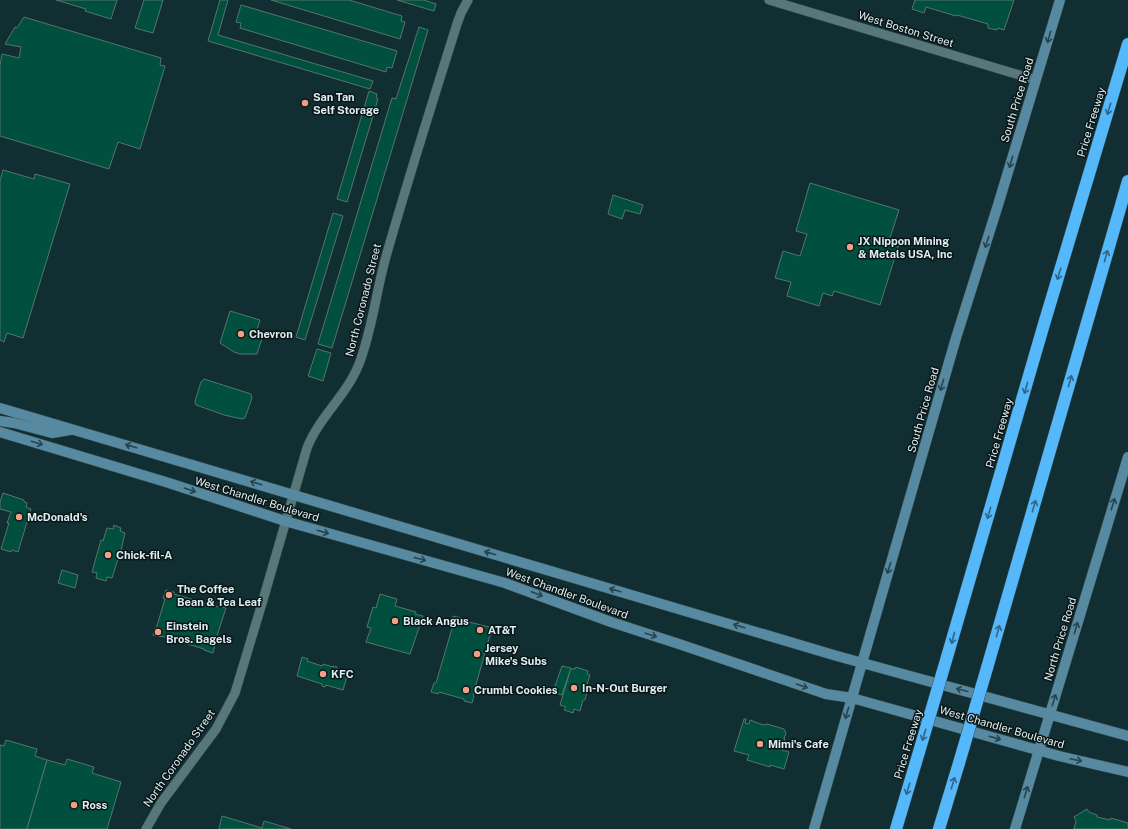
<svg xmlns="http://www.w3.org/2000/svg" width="1128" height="829" viewBox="0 0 1128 829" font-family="'Public Sans',sans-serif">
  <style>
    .building { fill: #004f3f; stroke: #57746a }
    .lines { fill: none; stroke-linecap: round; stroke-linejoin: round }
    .minor-casing { stroke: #354b4e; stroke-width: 10 }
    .secondary-casing { stroke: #354b4e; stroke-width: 11 }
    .motorway-casing { stroke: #354b4e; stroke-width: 13 }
    .minor { stroke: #58777b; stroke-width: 9 }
    .secondary { stroke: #578aa1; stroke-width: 10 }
    .motorway { stroke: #55b8fb; stroke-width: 12 }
    .motorway-bridge-casing { stroke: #354b4e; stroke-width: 13; stroke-linecap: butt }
    .motorway-bridge { stroke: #55b8fb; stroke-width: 12 }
    .oneway { stroke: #28444e }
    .oneway2 { stroke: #2f6689 }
    .poi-dot { fill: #f49e89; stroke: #091517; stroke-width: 1.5 }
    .labels { text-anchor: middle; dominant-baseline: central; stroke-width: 3; stroke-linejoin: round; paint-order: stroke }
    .street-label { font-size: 11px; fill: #deeef1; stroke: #091517 }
    .poi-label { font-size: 11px; font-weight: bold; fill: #deeef1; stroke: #091517; text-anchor: start }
  </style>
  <rect width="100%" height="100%" fill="#112f33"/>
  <g class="building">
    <polygon points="56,0 117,0 111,19 85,11 86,9"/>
    <polygon points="144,0 163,0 153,33 135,28"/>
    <polygon points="220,0 228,0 218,35 373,81 370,89 208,41"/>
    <polygon points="271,0 349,0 402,16 401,21 405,22 400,39"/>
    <polygon points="397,0 424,0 436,4 434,11"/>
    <polygon points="915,0 1014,0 1004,30 998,28 997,30 988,28 988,24 957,15 956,16 926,7 924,13 912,9"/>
    <polygon points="241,5 397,51 392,68 387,67 386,72 240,28 241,23 236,22"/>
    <polygon points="24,17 161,58 160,65 165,66 140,149 118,142 109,169 0,136 0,65 2,54 19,58 21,47 5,44 15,27 17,28"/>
    <polygon points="419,27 428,30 332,348 318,344 392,98 396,99"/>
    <polygon points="369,91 377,94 376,98 378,99 347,202 337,199"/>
    <polygon points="3,170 34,179 35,174 70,184 23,338 7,333 4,342 0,340 0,181"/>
    <polygon points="810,183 899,210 889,241 899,244 880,305 834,291 832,296 823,293 819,306 787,296 791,282 775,278 783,251 800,256 807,234 796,231"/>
    <polygon points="613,195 643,205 640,214 625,210 622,219 608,214"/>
    <polygon points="333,213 343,216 305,340 296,337"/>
    <polygon points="230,311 260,320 256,333 263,335 257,354 240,354 234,352 220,343"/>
    <polygon points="317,349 331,353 323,381 308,376"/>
    <polygon points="204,379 251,394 252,398 245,418 242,419 224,415 196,405 195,401 201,382"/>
    <polygon points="3,493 24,500 24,502 27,503 26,507 31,509 18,552 12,550 11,552 1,549 9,523 7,523 11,512 0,509 0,502"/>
    <polygon points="114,525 121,528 120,531 125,533 119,559 118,559 112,578 107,577 106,581 96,578 97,573 92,572 101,540 103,541 107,528 113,529"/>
    <polygon points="62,570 78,575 75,588 58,583"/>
    <polygon points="166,590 174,592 174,594 218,607 219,606 226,608 214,645 215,645 213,653 204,650 204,649 161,636 161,637 153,635 155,628 156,629 165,599 163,598"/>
    <polygon points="380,594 397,599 395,606 416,612 415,614 423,616 410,654 366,642 371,628 367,627 373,607 376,608"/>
    <polygon points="453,616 461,618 461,620 493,628 491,635 490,635 473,695 474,696 472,703 464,701 464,699 439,692 438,694 431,692 434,683 436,683 453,625 451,624"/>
    <polygon points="302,657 308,659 307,661 322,666 323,664 333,667 333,666 337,667 337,670 347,672 348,673 343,690 326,685 325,687 322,686 322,684 297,676"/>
    <polygon points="562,666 571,668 562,695 553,692"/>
    <polygon points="576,667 588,671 587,674 590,675 585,691 587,692 585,700 583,700 580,711 574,709 573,713 564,710 566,707 560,705 571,668 573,670 574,668 575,669"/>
    <polygon points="744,719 746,719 745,723 749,724 750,720 763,725 767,724 784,729 786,733 784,738 785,739 782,750 789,752 784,769 770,765 770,767 747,760 749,755 734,751"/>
    <polygon points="6,740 37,749 35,756 47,760 27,829 0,829 0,745 4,746"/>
    <polygon points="67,759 94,767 92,773 121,782 107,829 27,829 47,760 65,765"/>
    <polygon points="1087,809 1089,812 1097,815 1097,817 1110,820 1111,818 1128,823 1128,829 1074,829 1076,821 1074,817"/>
    <polygon points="222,816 262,828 264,821 291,829 219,829"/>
  </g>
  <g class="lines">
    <defs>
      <g id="minor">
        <polyline points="769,0 1036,80"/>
        <path d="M146,829L161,803L216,729L235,693L263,600L307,448C319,417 347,395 359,364C373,328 376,290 387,253C409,176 433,100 457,24L461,13L468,0"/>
      </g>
      <g id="secondary">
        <polyline points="0,408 837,656 1128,736"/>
        <polyline points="0,421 14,423 52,433 70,430"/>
        <polyline points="0,432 169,483 285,521 505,583 611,622 682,645 826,694 852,698 1059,756 1128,772"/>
        <polyline points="814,829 956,338 998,205 1060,0"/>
        <polyline points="1015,829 1128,457"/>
      </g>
      <g id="motorway">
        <polyline points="947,657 1044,324 1128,44"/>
        <polyline points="987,668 1128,181"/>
        <polyline points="896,829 919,752"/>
        <polyline points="939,829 959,763"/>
      </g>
    </defs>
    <use href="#minor" class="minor-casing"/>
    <use href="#secondary" class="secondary-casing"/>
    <use href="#motorway" class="motorway-casing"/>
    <use href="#minor" class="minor"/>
    <use href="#secondary" class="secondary"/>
    <use href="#motorway" class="motorway"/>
    <defs>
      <g id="motorway-bridge">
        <polyline points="919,752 947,657"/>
        <polyline points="959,763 987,668"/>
      </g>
    </defs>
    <use href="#motorway-bridge" class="motorway-bridge-casing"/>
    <use href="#motorway-bridge" class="motorway-bridge"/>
  </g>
  <defs><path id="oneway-shaft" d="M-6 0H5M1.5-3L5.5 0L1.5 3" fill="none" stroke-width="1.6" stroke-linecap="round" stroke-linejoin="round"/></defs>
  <g class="oneway">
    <use href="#oneway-shaft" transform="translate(1049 37) rotate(106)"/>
    <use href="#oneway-shaft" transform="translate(1011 162) rotate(107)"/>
    <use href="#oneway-shaft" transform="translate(987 242) rotate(108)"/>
    <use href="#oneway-shaft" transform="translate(942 385) rotate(106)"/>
    <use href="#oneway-shaft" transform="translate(37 443) rotate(17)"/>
    <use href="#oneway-shaft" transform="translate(131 446) rotate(-164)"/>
    <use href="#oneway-shaft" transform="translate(256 483) rotate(-163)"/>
    <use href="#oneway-shaft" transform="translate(190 490) rotate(19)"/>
    <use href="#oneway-shaft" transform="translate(1113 504) rotate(-73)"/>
    <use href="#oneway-shaft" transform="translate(323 532) rotate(16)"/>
    <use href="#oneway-shaft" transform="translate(490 553) rotate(-164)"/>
    <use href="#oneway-shaft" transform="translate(420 559) rotate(15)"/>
    <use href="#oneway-shaft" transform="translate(889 568) rotate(107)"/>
    <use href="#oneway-shaft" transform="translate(615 590) rotate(-164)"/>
    <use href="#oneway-shaft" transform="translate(537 594) rotate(21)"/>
    <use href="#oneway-shaft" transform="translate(739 626) rotate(-163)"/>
    <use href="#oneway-shaft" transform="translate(1076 628) rotate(-73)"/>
    <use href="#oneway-shaft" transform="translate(651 635) rotate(18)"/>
    <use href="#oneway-shaft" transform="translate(802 686) rotate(19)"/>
    <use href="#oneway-shaft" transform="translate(962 690) rotate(-165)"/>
    <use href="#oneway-shaft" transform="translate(1054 700) rotate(-73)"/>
    <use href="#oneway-shaft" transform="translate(847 713) rotate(106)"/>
    <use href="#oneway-shaft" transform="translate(995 738) rotate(16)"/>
    <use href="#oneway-shaft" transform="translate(1076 760) rotate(12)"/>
    <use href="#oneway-shaft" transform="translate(1026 792) rotate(-73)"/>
  </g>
  <g class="oneway2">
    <use href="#oneway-shaft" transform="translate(1109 109) rotate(107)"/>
    <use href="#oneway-shaft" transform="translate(1106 256) rotate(-74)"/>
    <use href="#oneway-shaft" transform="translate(1059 274) rotate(107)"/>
    <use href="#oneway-shaft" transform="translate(1070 381) rotate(-74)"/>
    <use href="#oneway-shaft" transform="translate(1026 388) rotate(106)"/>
    <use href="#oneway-shaft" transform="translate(1034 506) rotate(-74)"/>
    <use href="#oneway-shaft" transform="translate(989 513) rotate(106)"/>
    <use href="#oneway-shaft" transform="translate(998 631) rotate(-74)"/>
    <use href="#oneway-shaft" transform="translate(953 638) rotate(105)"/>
    <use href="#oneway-shaft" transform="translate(924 735) rotate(107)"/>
    <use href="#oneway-shaft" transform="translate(953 783) rotate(-73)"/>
    <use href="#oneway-shaft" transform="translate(908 789) rotate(107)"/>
  </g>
  <g class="poi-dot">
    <circle cx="305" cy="103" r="4"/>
    <circle cx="850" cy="247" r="4"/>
    <circle cx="241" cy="334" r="4"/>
    <circle cx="19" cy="517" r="4"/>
    <circle cx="108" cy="555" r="4"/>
    <circle cx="169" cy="595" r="4"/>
    <circle cx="395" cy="621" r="4"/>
    <circle cx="480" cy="630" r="4"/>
    <circle cx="158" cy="632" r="4"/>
    <circle cx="477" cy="654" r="4"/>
    <circle cx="323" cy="674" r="4"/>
    <circle cx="574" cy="688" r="4"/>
    <circle cx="466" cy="690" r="4"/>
    <circle cx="760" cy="744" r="4"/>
    <circle cx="74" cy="805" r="4"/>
  </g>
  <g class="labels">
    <g class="street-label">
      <text transform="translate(906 29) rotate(17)">West Boston Street</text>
      <text transform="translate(1017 100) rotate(-73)">South Price Road</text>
      <text transform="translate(1091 122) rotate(-73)">Price Freeway</text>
      <text transform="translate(363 300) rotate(-76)">North Coronado Street</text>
      <text transform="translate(923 410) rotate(-74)">South Price Road</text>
      <text transform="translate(999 433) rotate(-74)">Price Freeway</text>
      <text transform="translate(257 499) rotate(17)">West Chandler Boulevard</text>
      <text transform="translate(567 593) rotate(20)">West Chandler Boulevard</text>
      <text transform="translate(1060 639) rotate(-73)">North Price Road</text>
      <text transform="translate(1002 727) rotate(16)">West Chandler Boulevard</text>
      <text transform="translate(908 744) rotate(-73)">Price Freeway</text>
      <text transform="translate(179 758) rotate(-55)">North Coronado Street</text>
    </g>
    <g class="poi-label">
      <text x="313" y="97">San Tan<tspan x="313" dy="13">Self Storage</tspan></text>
      <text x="858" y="241">JX Nippon Mining<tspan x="858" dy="13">&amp; Metals USA, Inc</tspan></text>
      <text x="249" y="334">Chevron</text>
      <text x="27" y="517">McDonald's</text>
      <text x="116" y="555">Chick-fil-A</text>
      <text x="177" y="589">The Coffee<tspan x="177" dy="13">Bean &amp; Tea Leaf</tspan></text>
      <text x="403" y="621">Black Angus</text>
      <text x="166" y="626">Einstein<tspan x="166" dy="13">Bros. Bagels</tspan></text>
      <text x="488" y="630">AT&amp;T</text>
      <text x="485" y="648">Jersey<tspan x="485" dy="13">Mike's Subs</tspan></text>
      <text x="331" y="674">KFC</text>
      <text x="582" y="688">In-N-Out Burger</text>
      <text x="474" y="690">Crumbl Cookies</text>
      <text x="768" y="744">Mimi's Cafe</text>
      <text x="82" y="805">Ross</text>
    </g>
  </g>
</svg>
